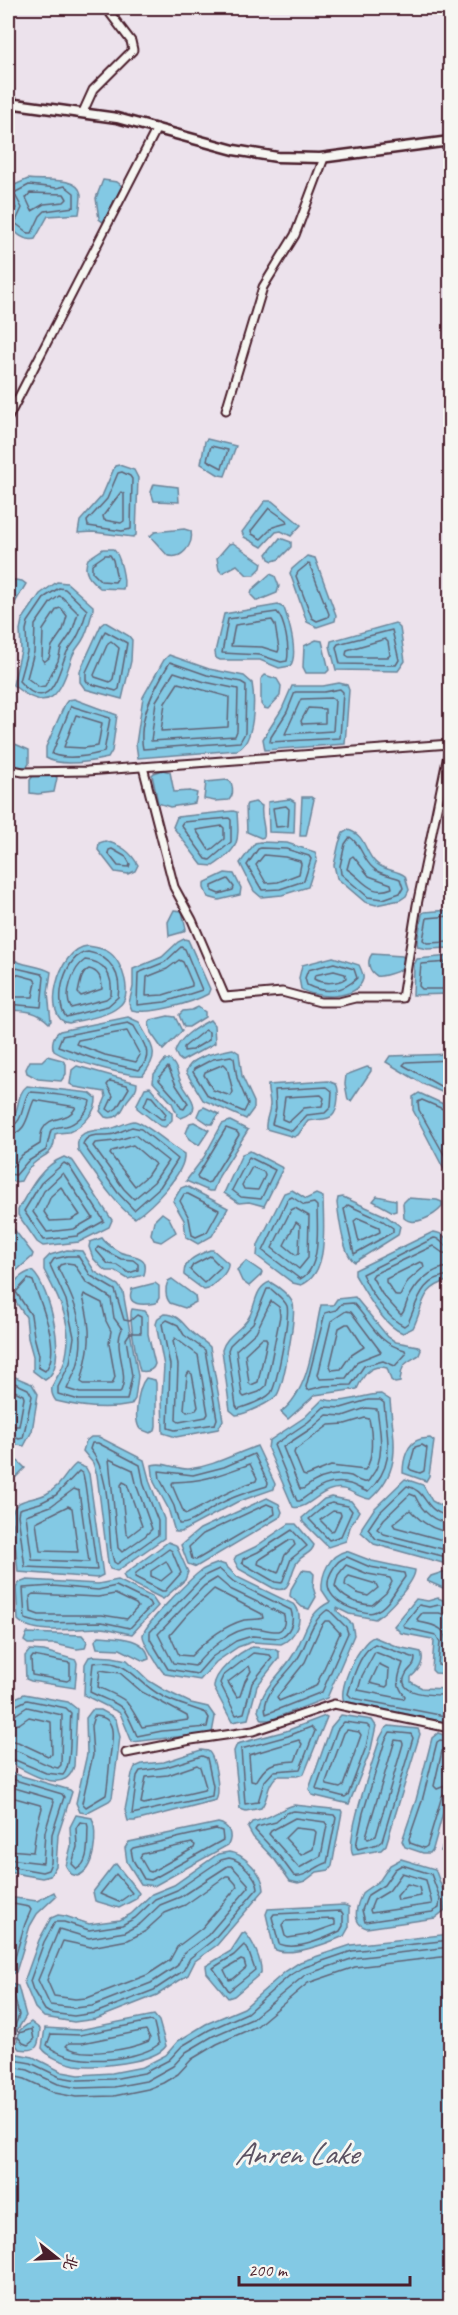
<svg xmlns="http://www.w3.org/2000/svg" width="458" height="2315" viewBox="0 0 458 2315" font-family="Caveat,'LXGW WenKai TC',sans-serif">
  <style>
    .water { fill: #83c9e4; stroke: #6c859a; stroke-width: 1.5 }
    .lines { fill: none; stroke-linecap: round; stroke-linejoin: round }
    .shore { stroke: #616375; stroke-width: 1.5 }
    .minor-casing { stroke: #4a1f2b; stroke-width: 11 }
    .tertiary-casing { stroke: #4a1f2b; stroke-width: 13 }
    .minor { stroke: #f6f6f2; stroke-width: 7 }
    .tertiary { stroke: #f6f6f2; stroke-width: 8 }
    .labels { text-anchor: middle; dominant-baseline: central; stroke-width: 6; stroke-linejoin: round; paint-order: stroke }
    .water-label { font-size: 32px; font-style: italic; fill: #5b5262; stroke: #f6f6f2 }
  </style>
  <rect width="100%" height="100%" fill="#ece2ec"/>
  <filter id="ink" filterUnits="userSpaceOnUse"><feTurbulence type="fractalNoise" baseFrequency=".0167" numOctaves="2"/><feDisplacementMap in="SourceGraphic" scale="12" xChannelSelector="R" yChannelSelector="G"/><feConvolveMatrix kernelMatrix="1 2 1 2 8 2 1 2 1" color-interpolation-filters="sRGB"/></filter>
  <g filter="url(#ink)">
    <g class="water">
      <path d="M28,179C43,181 78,176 81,194C81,200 80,208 79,214L48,216L35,239C24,242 16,233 9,225V220L16,208L10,200L8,188Z"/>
      <polygon points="103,180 117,182 122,186 103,222 99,219 96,198"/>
      <polygon points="207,439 236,446 225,476 219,475 201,464 205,441"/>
      <polygon points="119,465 134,470 138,478 136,535 133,537 93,532 78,533 80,521 102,496 115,466"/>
      <polygon points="154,484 178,487 179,502 154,501 151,492"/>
      <polygon points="265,501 272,501 301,525 291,536 281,531 276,532 262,547 244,537 242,532"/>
      <path d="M184,529L191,531C194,545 181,561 167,555L150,536L155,532Z"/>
      <polygon points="280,538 291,542 291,547 279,559 273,561 269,559 267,554"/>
      <polygon points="233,543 262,563 261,568 254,575 247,575 237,565 222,573 219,570 217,558 229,544"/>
      <path d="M103,549H113C120,554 126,581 123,589L100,588C90,580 82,572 88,559Z"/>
      <polygon points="307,556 315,558 336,615 335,621 317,627 307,622 290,573 292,569"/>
      <polygon points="270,574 275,576 279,586 277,593 257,601 251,595 252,590"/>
      <polygon points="8,579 22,581 26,584 9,613 8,633"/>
      <path d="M57,582L67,583L93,606V609C90,620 88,632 82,641C79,646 74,651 72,657C60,695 50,716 13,685L21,651L20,630L22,620L40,594Z"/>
      <path d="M278,605L284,608C289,622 299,655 290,666L279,668L260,660H220L216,658L215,652L224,614Z"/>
      <polygon points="105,622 129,636 132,640 131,661 122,699 85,689 80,682 80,671 101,625"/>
      <polygon points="395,623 400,628 405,661 398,671 336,670 330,646 331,641"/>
      <polygon points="316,640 322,641 329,670 326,673 306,673 303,667 304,646"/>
      <path d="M169,655L209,669L244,676L252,683C255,700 255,743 237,750L138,758L136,744L143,697L164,660Z"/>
      <polygon points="265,675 277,679 281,686 280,696 268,709 264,708 261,704 261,679"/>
      <polygon points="339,683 347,685 349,690 345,744 265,750 263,739 282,709 292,686 323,686"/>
      <path d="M74,699L117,715L112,751L108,758C90,762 61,767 46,758V747L65,704L68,700Z"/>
      <polygon points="8,741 29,750 29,764 26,767 8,767"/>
      <polygon points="163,770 170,772 174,792 190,791 197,793 195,803 170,807 158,803 152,775 154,773"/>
      <polygon points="55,775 57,778 54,792 38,794 30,793 30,780 33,776"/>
      <path d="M227,780L231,782C233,788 234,795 229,800L215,801L204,799L206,782Z"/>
      <polygon points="302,797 311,797 314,799 306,836 300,836"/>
      <polygon points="290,799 295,802 294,833 269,832 268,802"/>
      <path d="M255,802L262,806C260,818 266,827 264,837L261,838L247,832L246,806L247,804Z"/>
      <path d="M233,811L237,812C239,842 240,848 213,866L202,865L173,827L177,817Z"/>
      <path d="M348,830C366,835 364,851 375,862C383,871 396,869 405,876L409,890L406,896L400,900L376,905L365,902L337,878L334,865L339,843L343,833Z"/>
      <path d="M105,841C121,845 130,851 138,865L135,871L128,874L115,872L98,850L99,843Z"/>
      <polygon points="260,842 287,843 315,852 317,859 308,887 282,895 261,897 254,891 240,863 255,843"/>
      <polygon points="225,873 234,874 241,888 240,895 219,900 208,897 204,888 204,883"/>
      <polygon points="174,910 182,911 186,929 183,932 169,936 168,922"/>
      <polygon points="450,910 450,948 427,949 418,947 417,943 422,914 424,912"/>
      <path d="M184,939L188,940L210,989L208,994C192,1003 150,1015 132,1010L129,1003L133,987V969L162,957L178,942Z"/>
      <path d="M88,946C95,947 104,948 110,953C123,963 134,996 118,1007C106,1017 84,1019 69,1023C41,1020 57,948 88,946Z"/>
      <path d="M372,954L402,956L405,959C405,962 404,967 402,969C398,972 381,977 377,976C369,971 366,962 372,954Z"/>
      <path d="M8,955C19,967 38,964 51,972L48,993L51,1021L49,1023C36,1010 25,1011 8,1010Z"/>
      <polygon points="450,956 450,994 413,995 414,965 417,959"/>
      <path d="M333,957L359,965C361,969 364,975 363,979C357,1000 316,999 301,989L299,978L302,965Z"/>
      <polygon points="198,1007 205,1012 205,1017 189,1027 184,1027 179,1015 183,1011 192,1010"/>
      <polygon points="168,1016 175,1017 182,1031 163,1050 151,1033 149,1023 151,1020"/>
      <path d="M128,1017L139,1022C151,1046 162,1052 143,1075C129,1077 65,1059 54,1051C51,1044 53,1035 60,1031Z"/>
      <path d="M210,1020L214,1025L215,1043L182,1061L178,1058L175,1052C179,1037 197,1027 210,1020Z"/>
      <path d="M233,1049L239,1053L242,1076L254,1102V1108L246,1119L203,1100L186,1072C190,1056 218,1052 233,1049Z"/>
      <polygon points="450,1054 450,1084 444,1093 423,1084 386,1062 390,1056"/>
      <polygon points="47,1056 62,1060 66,1064 66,1074 61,1081 38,1079 27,1073 26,1069 30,1061 42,1061"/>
      <path d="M165,1060H170C178,1066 177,1074 181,1082C188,1096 206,1110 181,1118L178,1116L172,1103L153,1082L154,1074Z"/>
      <path d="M77,1066L137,1083C137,1091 132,1094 127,1101C122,1110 119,1121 105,1117L100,1111L106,1097L105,1092L75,1087L70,1084L72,1070Z"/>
      <polygon points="367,1067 371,1068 371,1071 351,1101 348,1100 345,1084 346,1075"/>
      <path d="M328,1081L336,1084C339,1089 338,1092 338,1098C336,1124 326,1117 308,1121L298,1135L294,1137L266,1129C265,1119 270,1113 270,1104C270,1097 267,1092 268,1085Z"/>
      <path d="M27,1086L90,1093L96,1098C97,1112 82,1127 69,1132C64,1133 60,1132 55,1134C54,1156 47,1152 33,1164C27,1169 24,1175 21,1181L14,1182L8,1179V1123C21,1113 15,1095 27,1086Z"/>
      <polygon points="150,1087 172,1113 172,1120 165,1127 160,1126 137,1108 137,1104 145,1088"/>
      <polygon points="419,1093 450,1107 450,1181 413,1110 413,1097"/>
      <polygon points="204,1107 219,1114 212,1124 209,1124 197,1116 200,1109"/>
      <path d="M134,1121C146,1123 171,1146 184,1154C186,1173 150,1208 135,1218C118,1210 90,1166 78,1150C74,1128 96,1131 110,1129C118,1127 126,1122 134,1121Z"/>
      <polygon points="230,1121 248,1130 219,1176 213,1191 209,1191 186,1181 204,1157 222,1124"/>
      <polygon points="194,1122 209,1130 199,1145 189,1139 186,1133 190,1123"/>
      <polygon points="250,1151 283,1168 264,1206 249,1202 239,1203 224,1193 242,1154"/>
      <path d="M64,1157L73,1161L112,1220L109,1227L79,1242L43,1246L37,1242L26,1226L18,1215V1210C29,1190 41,1166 64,1157Z"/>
      <polygon points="186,1186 228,1208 212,1236 198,1244 186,1237 184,1220 173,1201 181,1188"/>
      <path d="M292,1190L306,1199L316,1194L323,1197C323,1223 330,1274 301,1285L293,1283L257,1256L258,1245L284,1193Z"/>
      <polygon points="377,1196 396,1200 396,1211 393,1212 373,1201"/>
      <path d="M343,1197L386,1216L400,1226L398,1235L355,1262C343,1256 339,1217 337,1203L338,1198Z"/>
      <path d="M408,1198L437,1200L442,1202V1207C434,1216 414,1227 404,1218L403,1203Z"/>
      <polygon points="162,1213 169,1218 176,1232 161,1242 154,1240 151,1234 154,1221"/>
      <polygon points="8,1226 13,1228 33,1254 32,1257 8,1278"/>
      <path d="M433,1232C457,1234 451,1263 450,1280C419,1289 425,1304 413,1328L403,1333C383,1326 365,1292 355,1275V1270Z"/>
      <path d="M102,1238C106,1244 119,1253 126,1254C139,1257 149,1258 144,1275L128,1279L115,1271H107L102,1268L93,1258L89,1247L90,1242Z"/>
      <path d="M67,1250L82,1251L95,1272L118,1285L123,1292L138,1376L135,1399L131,1405C107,1410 80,1407 56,1401C47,1389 54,1383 60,1372C64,1365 66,1357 67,1350C72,1321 57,1295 44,1270V1261L50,1255Z"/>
      <path d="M210,1250H213L228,1263C229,1274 215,1282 208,1289L204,1290L184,1275C183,1260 198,1255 210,1250Z"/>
      <polygon points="246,1261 262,1272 261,1275 249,1286 242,1281 237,1270"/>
      <path d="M32,1271C50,1286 70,1367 45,1380L33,1371V1356L28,1338L26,1317L9,1292C12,1283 22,1273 32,1271Z"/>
      <path d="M172,1279L195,1296L196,1302L185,1308L170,1303C165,1297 165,1288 168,1281Z"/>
      <path d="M270,1282C277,1286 290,1295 293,1304C296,1316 284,1384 277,1395C272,1402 244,1415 236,1415L230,1410L222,1350C226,1335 242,1330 249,1317C256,1305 255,1287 270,1282Z"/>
      <path d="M155,1283L159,1286V1298L156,1303C144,1305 125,1307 132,1289Z"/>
      <path d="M355,1297L388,1337L396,1342L418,1346L421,1350L419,1355C404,1364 402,1363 400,1382L395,1383L391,1380L387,1368C370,1363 363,1376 357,1389L315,1395L288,1419L281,1412C311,1389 313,1339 321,1305H333L337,1299Z"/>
      <path d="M132,1309L145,1311L148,1315V1334L155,1364C153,1371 146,1372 140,1371C137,1360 128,1316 132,1309Z"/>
      <path d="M164,1314C180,1314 184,1327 195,1335C200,1340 206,1342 210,1347L223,1420L218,1429L176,1437L163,1433L162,1397L164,1366L156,1324L158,1318Z"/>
      <polygon points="8,1374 32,1384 38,1394 32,1431 24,1446 17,1445 8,1438"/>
      <path d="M146,1378L155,1380L156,1383V1426L155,1431L150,1433L140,1429C133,1420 138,1387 146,1378Z"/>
      <path d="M381,1394L390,1400C393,1439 404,1469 370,1499C355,1498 348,1484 330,1490C318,1493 305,1511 293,1507L268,1449L269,1441L305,1417L323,1399C344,1405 359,1395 381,1394Z"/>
      <polygon points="91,1437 99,1437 144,1460 150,1483 164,1519 164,1538 117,1571 110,1569 108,1563 97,1475 93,1463 83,1451 86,1441"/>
      <path d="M421,1439L430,1438L434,1441L429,1476L426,1481L403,1473C403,1460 407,1442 421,1439Z"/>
      <path d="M257,1446L275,1484L274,1489L237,1502L181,1532H175L168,1508L154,1482L152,1465C164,1461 177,1470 189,1469C214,1466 234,1454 257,1446Z"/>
      <polygon points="8,1455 19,1462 25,1468 16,1477 8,1478"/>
      <path d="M76,1464L86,1468L89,1474L103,1575L97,1578L18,1572L12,1514C16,1497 32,1501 46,1494C63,1485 64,1474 76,1464Z"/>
      <polygon points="405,1479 423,1485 432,1501 450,1511 450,1565 374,1544 361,1532 362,1527 374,1509"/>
      <polygon points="332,1497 351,1501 359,1511 350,1527 346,1541 328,1547 303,1522 302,1518 324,1499"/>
      <polygon points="267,1498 279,1504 282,1512 280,1517 196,1567 188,1564 181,1545 200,1529"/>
      <path d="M289,1524H296L314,1545C312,1554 303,1554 298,1561C289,1571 293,1596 273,1588L239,1569L234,1560L236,1556L255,1547Z"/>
      <polygon points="168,1542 176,1545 188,1572 185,1580 163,1599 126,1580 123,1575"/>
      <path d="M346,1551L372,1561L415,1570C415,1582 387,1612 375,1619L349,1614L337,1608V1611L352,1624L354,1635L327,1698L270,1720H262L258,1711C265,1682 280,1677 293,1655C306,1635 306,1613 330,1602L322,1590C321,1574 329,1555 346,1551Z"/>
      <path d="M219,1563L225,1565L237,1577L295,1605C305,1619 295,1638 281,1644L252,1642L238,1647L216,1662L200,1680L165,1674C160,1670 142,1640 143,1635C144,1625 192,1577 202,1570C207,1567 213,1565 219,1563Z"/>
      <polygon points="302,1570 311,1571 314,1574 313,1587 316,1597 309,1609 302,1607 290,1596 291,1589"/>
      <polygon points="446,1571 450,1572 450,1591 427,1581 431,1576"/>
      <path d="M27,1580L98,1584L118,1580L152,1597L158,1606L132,1634C121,1633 111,1628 100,1628C79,1628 33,1636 18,1620L16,1588L19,1583Z"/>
      <polygon points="438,1598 450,1603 450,1674 435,1673 432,1670 434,1641 432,1639 401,1633 394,1626 416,1599 428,1601"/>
      <polygon points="27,1633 82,1635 87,1641 85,1648 77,1649 55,1644 28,1644 24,1641"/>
      <path d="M99,1636C116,1637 147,1637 149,1659L144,1661L120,1649L97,1648L95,1641Z"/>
      <path d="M374,1637L398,1647L421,1652C425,1662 418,1671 411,1677V1682L422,1688L450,1689V1723L344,1701C337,1689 360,1641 374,1637Z"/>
      <path d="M252,1647L274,1649L279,1652V1658L257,1686L248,1719L232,1722L214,1688C213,1673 239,1652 252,1647Z"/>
      <polygon points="30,1650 44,1651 76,1660 77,1663 75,1688 31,1681 26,1679 25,1656"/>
      <polygon points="93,1656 112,1657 127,1660 149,1681 164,1690 191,1703 208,1707 215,1717 212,1733 132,1742 120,1713 84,1695 85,1664 89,1657"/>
      <path d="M24,1694L68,1702L77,1709L74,1766C65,1798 27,1771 8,1762V1707L13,1699Z"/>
      <polygon points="92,1710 101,1710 112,1716 116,1720 120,1737 112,1798 109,1801 86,1813 80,1812 76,1803 87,1754 86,1718"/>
      <polygon points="341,1715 372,1720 376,1726 371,1749 349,1804 312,1795 309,1789 331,1727"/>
      <path d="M325,1716L327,1717L304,1774L297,1776H277C266,1785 269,1798 261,1808L246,1811L240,1809L234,1751L237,1744L286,1731Z"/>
      <path d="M389,1726L418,1729L420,1734L386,1845L381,1850L353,1855C344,1840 374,1759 380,1738L385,1729Z"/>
      <polygon points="438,1733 450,1737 450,1788 433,1849 430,1853 423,1853 405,1847 402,1841 416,1800 432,1738"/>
      <path d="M201,1750L208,1751C215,1756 221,1791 216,1800L135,1821H128L125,1810L132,1774L135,1767L142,1764L164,1762Z"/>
      <polygon points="8,1772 70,1790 72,1792 58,1835 56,1866 50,1876 42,1878 8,1872"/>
      <path d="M294,1805L341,1810L342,1812L332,1866L329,1870L317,1872L305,1881L298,1883L290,1881L275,1860L253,1837L248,1828L252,1822C271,1819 277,1810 294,1805Z"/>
      <path d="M76,1815L92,1818C98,1833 95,1871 77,1876L71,1874L66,1866L71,1846L70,1827Z"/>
      <polygon points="450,1821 450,1859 446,1858 441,1851"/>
      <path d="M218,1823C229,1825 233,1835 228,1845L154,1886L141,1884L127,1862L125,1848L129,1842Z"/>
      <path d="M229,1852C244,1853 264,1875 264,1890L217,1945L195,1961L188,1975L157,1995L96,2019L74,2022L44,2017L35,2008L24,1982L39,1940L51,1918L58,1915L65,1916L89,1924L120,1920L131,1914L152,1894L174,1885L218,1854Z"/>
      <path d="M401,1859L435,1869L446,1898L445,1910L435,1918L367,1928C350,1924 357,1903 363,1892L380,1880L390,1865Z"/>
      <polygon points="116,1864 139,1893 136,1899 119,1908 95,1901 93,1892 113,1866"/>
      <polygon points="54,1892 56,1896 37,1914 30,1926 16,1972 8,1976 8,1897 37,1901"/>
      <path d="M344,1905L349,1907V1927L344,1936C328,1943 290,1958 274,1949L266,1914L268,1909Z"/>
      <path d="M245,1933C253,1941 262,1961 261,1973L234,1996L228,1998L207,1973L206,1966L231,1951L242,1934Z"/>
      <polygon points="450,1934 450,2307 8,2307 8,2052 33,2057 62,2072 79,2075 112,2073 143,2067 166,2055 178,2041 206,2024 244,2008 286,1971 300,1962 351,1945"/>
      <polygon points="8,1983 18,1986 26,2016 16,2032 13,2046 8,2047"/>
      <path d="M154,2015L159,2021L166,2046C155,2063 95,2068 75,2065C65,2063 48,2057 42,2048L45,2028L79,2030Z"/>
      <path d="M31,2022L40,2029C39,2047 38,2052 19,2049L16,2045L20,2030Z"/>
    </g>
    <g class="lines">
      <g class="shore">
        <polygon points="29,185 57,188 65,186 74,193 74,207 45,211 40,216 32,233 28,233 15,223 22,208 14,193"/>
        <polygon points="30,193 64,194 67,199 64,202 44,204 32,211 26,198"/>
        <polygon points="211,446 228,450 222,468 207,460"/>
        <polygon points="122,472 130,476 132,479 131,529 122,531 88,526 87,521 107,499 118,473"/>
        <polygon points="121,492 124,494 124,521 121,523 104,520 103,516"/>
        <polygon points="269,508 286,520 287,523 273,527 261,539 252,534 251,531"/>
        <polygon points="105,555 110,555 113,560 117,579 115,582 101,581 92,572 92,564"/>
        <polygon points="309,563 329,614 328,617 317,621 312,618 296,576 298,572"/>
        <path d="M59,588L65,589L87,610C84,619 82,629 77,637C75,642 70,647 67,652C57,676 50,716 19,681L27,652L26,630L28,622L45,597Z"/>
        <polygon points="59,596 62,597 78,613 72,632 61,648 58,661 45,686 39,687 27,678 34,652 35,625 51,602"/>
        <polygon points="61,608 67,616 63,630 52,646 49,658 44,662 42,659 43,630 57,609"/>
        <path d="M277,612C285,621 290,649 287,661L281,662L260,655L222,653L228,619Z"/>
        <polygon points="272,620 275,625 279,649 278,652 262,647 231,646 235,625"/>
        <polygon points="392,630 399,660 396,665 340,664 336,647 338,644"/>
        <polygon points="105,631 127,643 119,689 116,691 88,683 86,680 86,672"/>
        <polygon points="385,639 388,642 390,655 388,657 349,657 346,655 347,650"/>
        <polygon points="111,641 119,648 113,679 110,682 95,677 94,675 108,643"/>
        <path d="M170,662L207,675L241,682L246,685L245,733L240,742L143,749C137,719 155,687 170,662Z"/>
        <polygon points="174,672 205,682 238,689 237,731 235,736 151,741 156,701"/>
        <polygon points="178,683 229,697 228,727 161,731 165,703"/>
        <polygon points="340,689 343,692 340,738 270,742 271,737 287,712 295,692 324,692"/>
        <polygon points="332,698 335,701 333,731 285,734 301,699"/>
        <path d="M71,706L110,718L104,752C89,756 66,760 52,754Z"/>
        <polygon points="308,708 325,709 325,723 302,724 301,721"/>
        <polygon points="76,715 102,723 98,746 84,748 64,747"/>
        <polygon points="286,806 289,809 288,826 276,827 273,808"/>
        <polygon points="229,818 231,820 231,842 210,860 206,859 181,825 183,822"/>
        <polygon points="222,826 224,828 224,839 212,849 209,850 196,830"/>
        <path d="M350,837C362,845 362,859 373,868C380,875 391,875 400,879L403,888L400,893L383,899L368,897L341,874L340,866L345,844Z"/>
        <polygon points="261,848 286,849 309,856 311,859 304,881 280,889 262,890 247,865 258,849"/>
        <polygon points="112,849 126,857 130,864 129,867 118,866 108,853 109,850"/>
        <polygon points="264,855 285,857 300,861 301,864 299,874 278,882 266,883 256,865"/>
        <path d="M353,856L369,876L391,884L392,888C370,897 364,880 347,869L350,858Z"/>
        <polygon points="228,879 234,887 233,890 219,894 212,891 212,886"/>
        <polyline points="450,916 427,918 423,940 427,943 450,942"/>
        <polygon points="181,947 185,949 202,990 165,1002 137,1005 138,973 165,962"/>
        <path d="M88,952C111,956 122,975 118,997L108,1006L66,1017C53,1001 65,954 88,952Z"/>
        <path d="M85,960C105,961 113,976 111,995L106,999L71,1008C63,995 73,968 85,960Z"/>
        <polygon points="179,960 183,962 192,983 192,986 163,995 146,996 147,977 167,969"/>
        <polyline points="450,962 421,964 419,986 422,989 450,989"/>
        <polyline points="8,963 16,968 42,974 44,977 41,1007 8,1004"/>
        <path d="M334,963L354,969L357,978C343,992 324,994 307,985L305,978L308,970Z"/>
        <path d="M89,969C99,971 102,979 102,989L81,996L78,993C80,984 81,973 89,969Z"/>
        <path d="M334,971L345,974L346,978C338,984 322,984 314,979L315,975Z"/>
        <polyline points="8,972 34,979 36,982 33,997 8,997"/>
        <path d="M128,1023L134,1026C143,1043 155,1054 139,1070L103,1062L58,1046L62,1036Z"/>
        <polygon points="205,1030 209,1032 209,1040 192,1050 184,1051 184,1047"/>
        <polygon points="127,1031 140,1055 136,1062 105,1055 76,1044 78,1040"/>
        <polygon points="231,1056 234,1058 237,1078 248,1104 244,1112 208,1096 193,1072 194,1069 213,1059"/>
        <polyline points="450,1060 406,1062 403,1065 440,1086 450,1083"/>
        <polygon points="224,1064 227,1067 233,1092 231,1096 213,1090 204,1075 205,1072"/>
        <polygon points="168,1067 176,1085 188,1103 184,1109 181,1108 176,1099 159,1080 160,1076"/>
        <polygon points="110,1081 127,1085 129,1088 117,1108 111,1112 107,1109 113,1096 107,1085"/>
        <polygon points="327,1087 332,1091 331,1107 325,1113 307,1115 292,1131 272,1124 276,1108 275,1090"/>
        <polygon points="321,1095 324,1098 322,1106 304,1108 289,1122 282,1119 285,1097"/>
        <polygon points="148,1096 152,1097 166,1114 164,1119 161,1119 144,1106"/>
        <polyline points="450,1112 422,1100 418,1102 419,1110 450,1165"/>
        <path d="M8,1127C25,1124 21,1103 29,1092C38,1092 86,1098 90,1101C89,1111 76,1124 66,1126C59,1127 57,1126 51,1130L46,1150L27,1162L16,1175L8,1174"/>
        <path d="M132,1127L141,1129L178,1159L160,1187L134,1210L118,1193L83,1144C88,1131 103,1137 114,1134C120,1132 126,1129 132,1127Z"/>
        <polygon points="226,1128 237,1132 239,1135 210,1182 206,1183 198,1179 197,1176"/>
        <path d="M8,1135C28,1133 27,1114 34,1100L76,1107C68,1123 50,1114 43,1129C40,1133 41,1139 40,1144L22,1155L13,1166H8"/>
        <polygon points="135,1135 168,1161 154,1182 134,1199 124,1189 93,1146 95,1143 115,1141"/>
        <polygon points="133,1145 155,1164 147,1176 135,1186 110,1154 112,1151"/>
        <polygon points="249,1157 275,1170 261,1199 241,1197 232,1190"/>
        <polygon points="64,1163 69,1166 104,1221 77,1236 44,1240 24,1211 41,1183"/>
        <polygon points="252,1167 264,1172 265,1176 258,1190 244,1189 242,1185"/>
        <polygon points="63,1173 93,1218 74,1229 47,1232 33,1212 44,1191"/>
        <polygon points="61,1187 80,1215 71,1220 50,1221 44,1212 51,1196"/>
        <polygon points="184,1194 188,1194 219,1210 207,1232 196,1237 192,1235 189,1218 180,1201"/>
        <path d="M292,1197L304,1205L314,1203L317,1206C317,1227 322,1269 300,1279L263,1251L288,1199Z"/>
        <polygon points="348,1205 383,1221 393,1228 393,1232 354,1254 344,1209"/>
        <polygon points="295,1208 309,1216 308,1258 299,1269 272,1248 291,1210"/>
        <polygon points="358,1218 379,1227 380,1232 359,1242 354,1221"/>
        <polygon points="296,1222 300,1225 299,1253 296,1255 284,1245"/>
        <polygon points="98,1247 121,1259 133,1260 138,1264 138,1270 129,1273 117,1265 108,1264 96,1250"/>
        <path d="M450,1247C443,1247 441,1238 434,1238L362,1274C370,1291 386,1318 404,1326L408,1323C418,1301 421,1278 450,1275"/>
        <path d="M450,1254L443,1253L433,1246L374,1274L372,1277L382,1294L401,1315C405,1311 405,1307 407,1302C415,1284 430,1268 450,1267"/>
        <polygon points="67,1256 78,1256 91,1276 115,1290 124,1320 130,1321 137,1315 141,1317 141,1333 130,1333 126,1339 132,1376 127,1400 79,1400 58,1394 58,1387 70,1363 74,1337 66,1300 50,1265 54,1259"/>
        <polygon points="210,1256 221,1267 204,1283 190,1270 193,1265"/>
        <polygon points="420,1262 423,1263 424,1267 408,1281 400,1296 396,1296 386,1282 386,1279"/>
        <path d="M67,1263L74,1264L86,1282L111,1298L114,1318L122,1329C112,1350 131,1373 120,1393H80L67,1389C70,1382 74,1375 77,1367C88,1328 75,1302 58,1268L60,1265Z"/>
        <path d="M28,1279L33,1281C40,1303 63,1350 45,1371L38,1367L39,1355L34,1336L31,1315L16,1292Z"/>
        <path d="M267,1289H271C276,1294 284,1299 287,1306C290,1316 277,1384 271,1393C264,1401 248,1405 238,1409L236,1406L228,1350L230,1345L253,1323Z"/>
        <path d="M84,1294L102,1303L106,1321L111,1331L109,1343L115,1377L112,1384H84L81,1382C90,1347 93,1333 83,1297Z"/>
        <polygon points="271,1301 279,1307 280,1316 266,1386 259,1392 244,1397 242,1395 236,1350 256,1332"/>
        <path d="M353,1303C372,1323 376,1343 405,1350L406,1354L395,1366L383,1361L364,1366L351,1385L324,1386L308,1390L306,1387L325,1313L336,1310L341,1304Z"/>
        <polygon points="346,1311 351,1312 381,1352 358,1361 346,1378 320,1379 318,1375 331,1321"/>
        <polygon points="167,1320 178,1325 184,1335 205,1350 217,1419 215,1424 175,1430 168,1428 170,1365 162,1324"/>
        <polygon points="346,1324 349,1324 364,1347 350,1356 341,1369 332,1370 330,1366 339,1328"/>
        <polygon points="175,1338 198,1355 208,1414 206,1417 179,1422 176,1420 178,1365 173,1341"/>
        <polygon points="262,1338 266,1338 267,1341 258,1382 251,1385 249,1383 245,1354"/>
        <polygon points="189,1372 192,1374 198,1407 196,1410 187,1412 184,1409 187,1375"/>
        <polyline points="8,1380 28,1389 32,1396 23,1438 19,1439 8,1434"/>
        <polyline points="8,1388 23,1395 24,1398 19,1426 8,1426"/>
        <path d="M368,1400H380L384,1403C387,1439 397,1464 368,1492C362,1490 356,1486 350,1484C329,1478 315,1490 300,1501H297L274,1445L308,1422L324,1407L341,1408Z"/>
        <path d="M366,1408L377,1409C380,1430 386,1459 371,1477C369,1480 368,1483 364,1482C360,1482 355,1478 351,1476C333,1472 317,1478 303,1489H300L283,1447L312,1428L327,1415L343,1416Z"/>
        <path d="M365,1418L369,1419C372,1432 374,1460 365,1470L331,1466L306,1476L303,1475L294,1453L295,1450L329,1425L345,1424Z"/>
        <path d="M92,1443H98L140,1465L144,1485L158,1521V1535L117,1564L114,1562L111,1550C108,1519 110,1473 90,1449Z"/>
        <polygon points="422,1445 427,1448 424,1471 420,1473 411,1470 409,1468 415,1447"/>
        <path d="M254,1454L268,1483L267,1486C245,1493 224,1499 205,1513C197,1518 187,1525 179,1524L174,1506L160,1479L159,1471L193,1475L224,1467Z"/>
        <polygon points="109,1459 133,1470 137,1487 152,1529 145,1536 122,1552 118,1548"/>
        <path d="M250,1464L257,1478L256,1481C227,1490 213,1502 187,1514L184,1513L172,1485L173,1482C206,1481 219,1475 250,1464Z"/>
        <polygon points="79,1471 83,1474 85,1484 97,1570 25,1567 18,1515 19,1509 40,1503 56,1495"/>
        <polygon points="123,1482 127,1484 142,1526 129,1536 126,1533 121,1485"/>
        <polygon points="74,1489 79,1491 89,1562 32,1560 26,1515 51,1506"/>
        <polygon points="332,1503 348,1506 352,1511 341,1536 329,1540 309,1519 326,1505"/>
        <polygon points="267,1504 274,1507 275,1514 196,1560 192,1559 189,1547 203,1534"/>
        <polygon points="68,1506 72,1508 78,1552 40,1551 36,1522"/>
        <polygon points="333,1511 340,1512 341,1515 334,1530 331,1531 320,1520"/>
        <path d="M450,1516C422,1512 429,1491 407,1486L378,1514L368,1529L376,1539L450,1558"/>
        <path d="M450,1523C433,1522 422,1511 415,1496L410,1494L384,1519L377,1529L384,1534L450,1551"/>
        <polygon points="292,1530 307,1546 291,1559 282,1583 275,1582 242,1563 243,1559 258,1552"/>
        <path d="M450,1532C434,1531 420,1521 410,1510L393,1524L395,1527L450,1542"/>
        <polygon points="290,1540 293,1540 295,1545 285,1555 278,1573 258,1564 259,1560"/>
        <polygon points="169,1549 172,1551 181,1573 165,1591 162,1591 135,1577 136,1573"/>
        <path d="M347,1557L370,1567L404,1573L405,1577C396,1588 389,1607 374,1612C370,1614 364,1612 360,1611C340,1606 318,1592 333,1569C336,1563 340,1559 347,1557Z"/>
        <polygon points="166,1561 172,1572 161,1581 151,1576 151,1571"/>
        <path d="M346,1565L368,1574L390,1578L392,1582L386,1593L372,1605C357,1604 343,1599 335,1586L338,1575Z"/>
        <path d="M219,1569L234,1582L291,1610C295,1622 290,1633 279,1638L252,1636L236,1641L212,1657L197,1674L168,1669L150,1639V1632L199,1581L206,1575Z"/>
        <polygon points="349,1576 376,1584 378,1588 368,1596 357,1593 345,1585 346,1579"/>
        <path d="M217,1578L230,1589L284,1615C285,1620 285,1629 278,1631C271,1632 261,1628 254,1628C232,1628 208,1650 195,1666L173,1663L158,1634L204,1586Z"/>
        <polygon points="53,1586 98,1590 116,1586 149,1602 151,1606 130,1628 102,1622 39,1623 25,1619 23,1588"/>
        <path d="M214,1589L262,1614L263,1618C258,1620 251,1619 244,1620C224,1626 205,1641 191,1656L179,1655L170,1635L187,1615Z"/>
        <polygon points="33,1594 98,1597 115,1594 136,1604 138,1607 127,1619 102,1615 39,1615 31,1612 30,1596"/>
        <polyline points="450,1608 439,1605 429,1607 419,1605 403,1625 406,1628 436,1635 440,1642 438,1665 450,1668"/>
        <path d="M327,1610L330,1611L346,1627L348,1633L322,1692L266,1714C260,1693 289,1674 298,1658C309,1641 309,1623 327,1610Z"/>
        <path d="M450,1616L439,1613H422L417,1619L419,1622C447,1627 447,1632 446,1658L450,1660"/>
        <polygon points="325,1621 329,1621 340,1633 316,1686 279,1701 277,1697 305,1662 321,1626"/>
        <path d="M375,1652L403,1663C399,1676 394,1683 405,1696L404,1699L358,1690L362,1676Z"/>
        <polygon points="253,1653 270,1655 272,1658 252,1683 244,1713 236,1715 220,1683 223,1676"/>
        <polygon points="33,1656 70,1663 70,1679 67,1681 32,1675 31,1659"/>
        <path d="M93,1663C130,1658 133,1681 162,1696C176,1704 191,1707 206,1713L209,1718L207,1727L162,1731L137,1736C121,1698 123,1709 90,1692Z"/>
        <polygon points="379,1664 389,1669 388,1685 386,1687 370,1683"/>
        <polygon points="249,1666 251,1671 245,1681 240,1696 237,1697 228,1682"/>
        <path d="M100,1670L120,1673L142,1692L187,1716L188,1720L142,1727C125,1697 129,1701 98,1687Z"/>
        <path d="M450,1695C440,1695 393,1697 406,1674C410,1667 415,1667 415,1658L375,1644C360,1651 352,1679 348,1694L352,1698L450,1717"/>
        <path d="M8,1709L27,1700L66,1708L71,1713C69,1729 73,1764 63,1775L46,1773L8,1757"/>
        <path d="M94,1716C119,1716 112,1741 110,1757C109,1770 108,1783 106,1795L86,1807L82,1803L93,1755L91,1726Z"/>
        <path d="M8,1717L15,1715L27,1707L62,1715L61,1765L58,1768C40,1765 25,1750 8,1749"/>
        <polygon points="344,1722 367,1725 370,1728 366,1747 348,1795 345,1797 318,1790 316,1788 337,1730"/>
        <polyline points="8,1726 19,1724 29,1717 51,1722 52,1754 48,1756 18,1742 8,1740"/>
        <polygon points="311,1727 315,1731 300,1769 274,1771 264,1782 258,1802 245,1804 241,1749 288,1736"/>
        <polygon points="347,1730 359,1732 361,1735 343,1786 340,1788 327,1785 326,1782 344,1733"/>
        <polygon points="390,1732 411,1734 413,1738 382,1841 378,1844 358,1849 356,1846 363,1813 385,1741"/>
        <path d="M299,1740L302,1744L295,1761C274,1763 268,1761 256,1782L251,1781L249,1755Z"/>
        <polygon points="395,1740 402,1741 403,1744 376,1836 368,1839 366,1836"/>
        <polyline points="450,1742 440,1740 437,1742 422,1801 409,1839 410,1843 424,1848 427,1846 442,1796 446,1792 450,1792"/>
        <polyline points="450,1749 442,1751 434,1786 437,1789 450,1784"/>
        <polygon points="202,1756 207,1758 213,1786 212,1796 132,1814 137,1776 140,1771 166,1767"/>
        <polygon points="197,1765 200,1767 206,1787 204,1790 144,1804 141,1803 146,1777 168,1775"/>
        <polyline points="8,1778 62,1794 64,1797 52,1834 51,1863 48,1870 42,1872 8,1866"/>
        <polyline points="8,1786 52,1799 54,1802 45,1832 43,1863 8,1859"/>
        <polyline points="8,1796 40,1805 42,1808 36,1830 33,1852 8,1850"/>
        <path d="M294,1811L334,1815L336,1818L327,1863C316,1866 305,1878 294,1876L280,1857L255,1830L257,1827L276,1822L286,1813Z"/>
        <polygon points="295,1818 325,1822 327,1825 321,1856 299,1868 269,1834 271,1831"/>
        <path d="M80,1822L87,1823L88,1827C87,1841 90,1863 77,1869L72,1864L77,1847L76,1828Z"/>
        <polygon points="295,1828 314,1830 316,1832 313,1849 301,1855 285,1838"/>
        <polygon points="216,1829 222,1831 223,1840 151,1880 144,1879 133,1860 131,1850 133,1848"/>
        <polygon points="192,1843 195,1845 194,1848 151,1872 148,1871 140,1857 142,1854"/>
        <path d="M229,1858C240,1859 257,1877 258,1888L213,1940L190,1958L183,1971L154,1990L95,2013L74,2016L50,2013L45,2010L33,1990L30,1981L44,1942L55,1922H64L89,1930L122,1925L135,1918L155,1899L177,1890L221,1860Z"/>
        <polygon points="402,1865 431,1874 440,1898 439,1908 432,1912 365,1922 362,1910 368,1895 384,1885 395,1869"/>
        <polygon points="228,1866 232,1866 248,1884 249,1887 208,1935 184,1953 177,1966 151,1983 92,2006 75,2008 50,2005 38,1980 59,1929 89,1938 125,1932 140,1924 160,1905 180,1897"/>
        <polygon points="402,1873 426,1880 432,1904 371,1913 370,1910 374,1900 389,1891"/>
        <polygon points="116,1874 132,1893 119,1902 100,1894"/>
        <polygon points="226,1876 229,1876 236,1884 237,1887 202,1928 177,1947 170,1960 147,1975 87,1998 75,1999 54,1996 47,1980 63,1941 91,1947 128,1940 144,1932 165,1913 185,1905"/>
        <polygon points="407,1884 419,1887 421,1896 398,1900 397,1896"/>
        <polyline points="8,1903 29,1907 31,1910 25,1924 12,1967 8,1970"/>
        <path d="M341,1911L343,1914V1926L340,1931C324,1939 296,1951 279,1944L272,1917L274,1914Z"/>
        <polygon points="333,1919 335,1921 335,1925 307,1935 288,1938 285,1936 282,1925 285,1921"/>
        <polygon points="244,1945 247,1947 255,1970 229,1991 213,1968 234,1955"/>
        <polygon points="241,1960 244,1961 246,1968 233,1979 229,1980 224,1970"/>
        <path d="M8,1989L13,1991L19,2015C17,2023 12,2026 19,2033L32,2029L34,2040L28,2045L23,2043L18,2037L8,2041"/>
        <path d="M151,2021L154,2023L159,2044C137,2062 69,2067 47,2045L51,2034L80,2035Z"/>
        <path d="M146,2030L150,2038L149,2041C131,2049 81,2059 66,2046L69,2043H82Z"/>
        <polyline points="8,2059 31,2063 60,2077 78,2080 113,2079 144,2073 169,2060 182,2046 209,2030 247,2013 289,1976 302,1968 352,1951 450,1940"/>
        <polyline points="8,2066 28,2070 58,2084 77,2088 114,2087 146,2081 173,2066 186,2052 213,2036 252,2019 305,1975 354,1958 450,1947"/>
        <polyline points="8,2075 25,2079 55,2093 76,2097 114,2096 148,2089 163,2083 178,2074 192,2059 217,2044 257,2026 308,1983 355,1967 450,1956"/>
      </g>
      <defs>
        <g id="minor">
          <polyline points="83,112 93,90 133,50 131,41 106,8"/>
          <polyline points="226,410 263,287 295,235 324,158"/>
          <polyline points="8,418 157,128"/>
          <polyline points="143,767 174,887 192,920 225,997 282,992 320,1002 339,1002 355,998 402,998 417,905 448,755 449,744"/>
          <polyline points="8,769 23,772 87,771 450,744"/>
          <polyline points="126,1753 191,1740 253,1731 334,1704 450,1728"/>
        </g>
        <polyline id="tertiary" points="8,103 117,118 234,150 277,157 320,158 450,141"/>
      </defs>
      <use href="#minor" class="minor-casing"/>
      <use href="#tertiary" class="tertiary-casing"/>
      <use href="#minor" class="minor"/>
      <use href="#tertiary" class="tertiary"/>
    </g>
  </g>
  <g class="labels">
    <g class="water-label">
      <text x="296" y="2153">Anren Lake</text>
    </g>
  </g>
  <rect width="458" height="2315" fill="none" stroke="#f6f6f2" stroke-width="30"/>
  <rect x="15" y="15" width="428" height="2285" fill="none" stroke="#4a1f2b" stroke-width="2" filter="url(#ink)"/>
  <g transform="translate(57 2258) rotate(108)" stroke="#f6f6f2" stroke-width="4.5" paint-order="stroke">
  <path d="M0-4.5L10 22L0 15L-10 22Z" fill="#4a1f2b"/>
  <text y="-9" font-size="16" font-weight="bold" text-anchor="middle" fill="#4a1f2b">北</text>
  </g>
  <path d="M239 2276v9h171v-9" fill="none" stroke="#4a1f2b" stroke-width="3"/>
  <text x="248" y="2276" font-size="18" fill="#4a1f2b" stroke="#f6f6f2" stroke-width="4.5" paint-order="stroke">200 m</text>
</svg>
